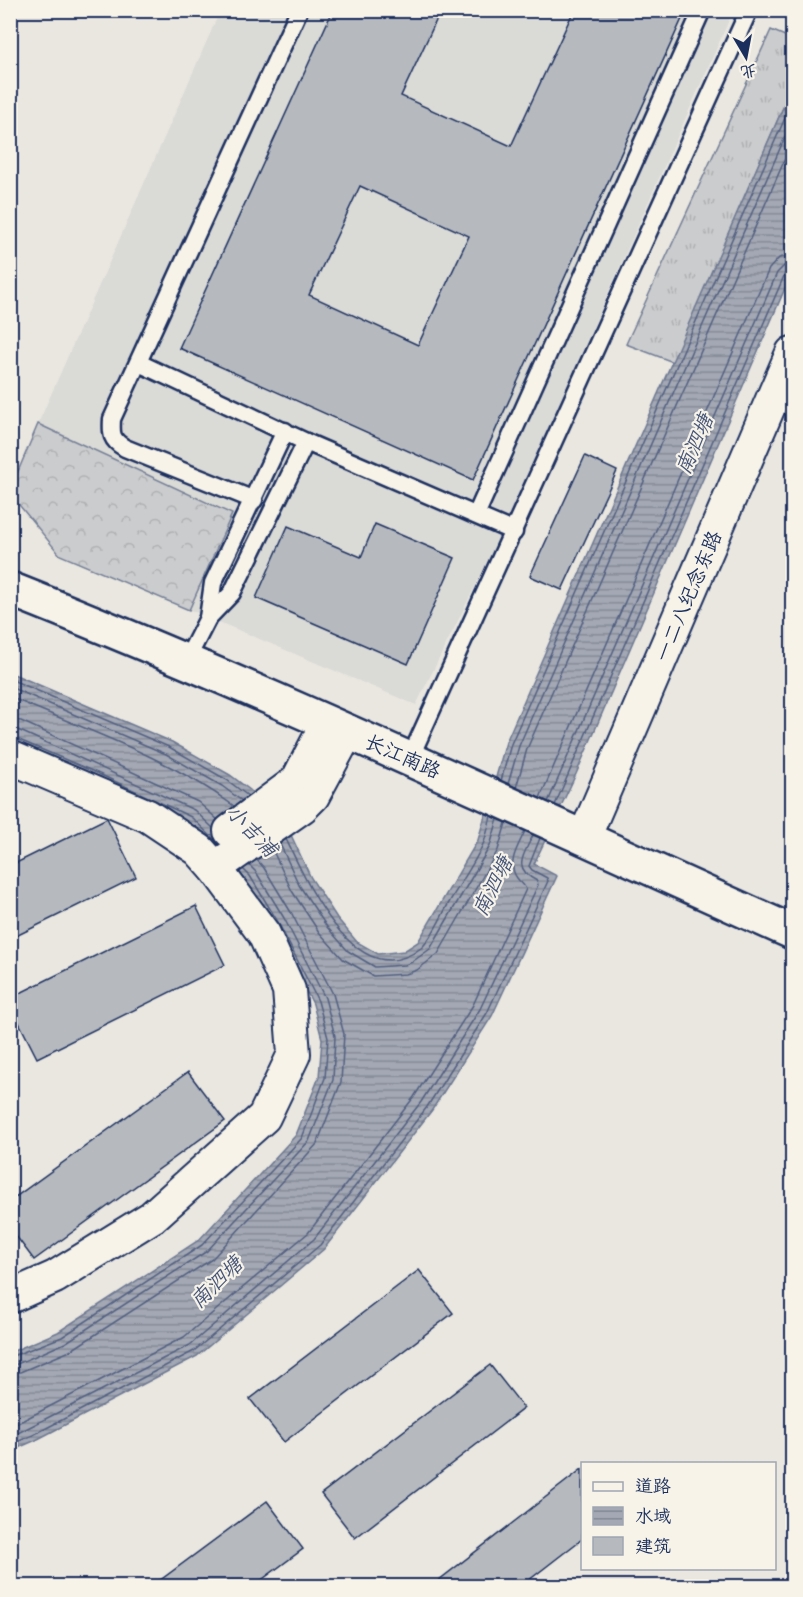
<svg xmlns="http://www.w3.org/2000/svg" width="803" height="1597" viewBox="0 0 803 1597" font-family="Itim,'LXGW WenKai TC',sans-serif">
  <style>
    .built { fill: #dadad6 }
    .grass { fill: url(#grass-tufts); stroke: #737e96; stroke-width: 1.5 }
    .forest { fill: url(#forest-crowns); stroke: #737e96; stroke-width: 1.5 }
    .water { fill: url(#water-rules); stroke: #6d7892; stroke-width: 1.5 }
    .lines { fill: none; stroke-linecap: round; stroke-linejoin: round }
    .shore { stroke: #515f80; stroke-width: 1.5 }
    .building { fill: #b6babf; stroke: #1b2f5e; stroke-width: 1.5; fill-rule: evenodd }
    .lane-casing { stroke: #1b2f5e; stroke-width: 21 }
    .street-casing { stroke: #1b2f5e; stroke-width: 36 }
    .secondary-casing { stroke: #1b2f5e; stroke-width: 38 }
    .lane { stroke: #f7f3e8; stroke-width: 16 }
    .street { stroke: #f7f3e8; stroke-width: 32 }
    .secondary { stroke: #f7f3e8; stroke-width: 33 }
    .labels { text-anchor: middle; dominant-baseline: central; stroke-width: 4.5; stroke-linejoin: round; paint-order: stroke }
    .street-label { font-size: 20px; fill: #1b2f5e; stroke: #f7f3e8 }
    .water-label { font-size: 21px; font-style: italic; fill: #445378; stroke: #f7f3e8 }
  </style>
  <defs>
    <pattern id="grass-tufts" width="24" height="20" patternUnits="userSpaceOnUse" patternTransform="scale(1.5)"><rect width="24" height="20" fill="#cbcccd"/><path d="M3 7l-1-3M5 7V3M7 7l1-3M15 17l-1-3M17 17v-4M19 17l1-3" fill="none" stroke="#aeb0b2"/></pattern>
    <pattern id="forest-crowns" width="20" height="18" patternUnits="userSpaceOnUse" patternTransform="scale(1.5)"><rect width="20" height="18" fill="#cbcccd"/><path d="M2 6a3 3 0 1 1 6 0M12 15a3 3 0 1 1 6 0" fill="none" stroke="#aeb0b2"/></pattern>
    <pattern id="water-rules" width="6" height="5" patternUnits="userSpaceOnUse" patternTransform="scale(1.5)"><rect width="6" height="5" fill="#a3a8b4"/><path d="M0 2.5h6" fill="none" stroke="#848996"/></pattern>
  </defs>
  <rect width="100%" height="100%" fill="#eae7e0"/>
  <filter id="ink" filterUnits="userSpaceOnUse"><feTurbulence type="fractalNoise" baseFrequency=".0167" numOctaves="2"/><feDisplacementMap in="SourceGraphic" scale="12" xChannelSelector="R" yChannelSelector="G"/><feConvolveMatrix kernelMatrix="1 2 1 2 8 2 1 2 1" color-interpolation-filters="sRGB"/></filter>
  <g filter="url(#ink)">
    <polygon class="built" points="220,11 733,11 504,528 416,705 60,555 11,495 11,488 38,424"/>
    <polygon class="grass" points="771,30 792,39 792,87 673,362 626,344"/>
    <polygon class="forest" points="38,424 232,514 189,610 60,555 11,495 11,488"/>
    <polygon class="water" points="792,87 792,272 576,774 534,864 557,876 492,1016 432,1110 324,1249 197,1356 36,1440 11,1451 11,1352 58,1332 199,1240 296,1135 319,1077 322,1039 313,1004 272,925 245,879 188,822 11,742 11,673 172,742 230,775 250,790 290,833 311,878 337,918 357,942 378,954 404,951 418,942 478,840 506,742"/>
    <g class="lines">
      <g class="shore">
        <polyline points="10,679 169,747 227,780 248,796"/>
        <polyline points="10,687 166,754 222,786 242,801"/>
        <path d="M10,697C86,730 168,757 234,806"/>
        <polyline points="10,720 21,721 198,802 218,820"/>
        <polyline points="10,729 18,730 194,810 213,828"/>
        <polyline points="10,736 97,773 191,817 219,844"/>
        <polyline points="501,781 511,744 792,102"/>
        <polyline points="508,784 519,746 792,121"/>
        <polyline points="516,788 527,749 792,143"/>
        <polyline points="540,798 769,269 779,258 792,255"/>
        <polyline points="548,802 777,273 784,266 792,264"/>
        <polyline points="555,805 784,276 787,272 792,271"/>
        <path d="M286,839C307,883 357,997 421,948C432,939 442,914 450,901C461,882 475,863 484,842C487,834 489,824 491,816"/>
        <polyline points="280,844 299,885 327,927 348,951 375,967 405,965 412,962 430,949 490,846 498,819"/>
        <polyline points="272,849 292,891 319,932 343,959 373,976 406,974 417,970 438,954 498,850 506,823"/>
        <polyline points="10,1357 62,1337 202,1245 302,1138 325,1078 328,1038 318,1001 278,922 250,876 243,869"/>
        <polyline points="10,1365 17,1364 65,1343 207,1251 309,1141 333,1080 335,1036 325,998 284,918 256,872 249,865"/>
        <polyline points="10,1374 20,1372 70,1351 212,1259 317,1144 341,1082 344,1034 333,994 292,914 264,868 257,860"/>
        <path d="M10,1427L184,1337L308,1233L414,1097L473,1005L526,889C524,884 520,882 517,878C506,863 519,845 525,831"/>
        <path d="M10,1437L190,1345L314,1239L421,1102L480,1009L538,885L537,881C511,868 524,855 533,835"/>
        <polyline points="10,1445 33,1435 194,1351 320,1245 427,1107 487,1013 548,881 547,878 532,870 529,866 540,838"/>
      </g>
    </g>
    <g class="building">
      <path d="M333,10H441L401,96L511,146L574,10H686L473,480L179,348ZM360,186L469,236L418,345L309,295Z"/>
      <polygon points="585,456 617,471 562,590 530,576"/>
      <polygon points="375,524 455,558 408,664 256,598 288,526 361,557"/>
      <polygon points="107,818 136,877 10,939 10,866"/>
      <polygon points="196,906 225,965 37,1058 10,1005 10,998"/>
      <polygon points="188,1072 225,1121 34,1260 10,1228 10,1201"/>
      <polygon points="419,1270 453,1313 284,1442 250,1399"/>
      <polygon points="490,1365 524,1408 355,1538 321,1494"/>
      <polygon points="582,1469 582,1539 520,1587 430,1587"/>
      <polygon points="267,1501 303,1549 252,1587 151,1587"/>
    </g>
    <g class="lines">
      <defs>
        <g id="lane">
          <polyline points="139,363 306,442 514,532"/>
          <path d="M254,500L125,448C111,440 111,434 112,419L299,10"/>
          <polyline points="476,515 702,10"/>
          <polyline points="208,618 213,583 285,431"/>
          <polyline points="186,661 208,618 232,593 306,442"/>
          <polyline points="410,758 749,10"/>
        </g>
        <g id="street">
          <polyline points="10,757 148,816 199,850 215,868 264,934 289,990 294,1054 264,1117 152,1217 55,1277 10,1297"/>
          <polyline points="230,831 297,781 327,723"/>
          <polyline points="584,838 792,353"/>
          <polyline points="215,868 302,807 313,796 348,731"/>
        </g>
        <path id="secondary" d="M10,589C275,694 533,816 792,932"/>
      </defs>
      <use href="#lane" class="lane-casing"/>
      <use href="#street" class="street-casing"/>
      <use href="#secondary" class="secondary-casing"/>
      <use href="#lane" class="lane"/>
      <use href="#street" class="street"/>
      <use href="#secondary" class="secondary"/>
    </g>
  </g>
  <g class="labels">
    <g class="street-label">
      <text transform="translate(688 596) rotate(-67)">一二八纪念东路</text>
      <text transform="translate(403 756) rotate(24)">长江南路</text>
    </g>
    <g class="water-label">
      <text transform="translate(694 444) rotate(-66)">南泗塘</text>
      <text transform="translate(252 830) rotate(46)">小吉浦</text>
      <text transform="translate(492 886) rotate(-63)">南泗塘</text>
      <text transform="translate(216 1282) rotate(-44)">南泗塘</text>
    </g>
  </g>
  <rect width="803" height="1597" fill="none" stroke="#f7f3e8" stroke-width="36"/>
  <rect x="18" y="18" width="767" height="1561" fill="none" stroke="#1b2f5e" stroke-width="2" filter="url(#ink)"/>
  <rect x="581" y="1462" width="195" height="108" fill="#f7f3e8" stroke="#9fa5b1" stroke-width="1.5"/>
  <rect x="593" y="1482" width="30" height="9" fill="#f7f3e8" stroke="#9fa5b1" stroke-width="1.5"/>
  <text x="635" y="1492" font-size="18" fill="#1b2f5e">道路</text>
  <rect x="593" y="1507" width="30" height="18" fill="url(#water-rules)" stroke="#9fa5b1" stroke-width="1.5"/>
  <text x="635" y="1522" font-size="18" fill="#1b2f5e">水域</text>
  <rect x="593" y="1537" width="30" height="18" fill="#b6babf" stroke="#9fa5b1" stroke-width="1.5"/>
  <text x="635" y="1552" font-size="18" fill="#1b2f5e">建筑</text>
  <g transform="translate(746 57) rotate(170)" stroke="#f7f3e8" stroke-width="4.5" paint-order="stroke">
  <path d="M0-4.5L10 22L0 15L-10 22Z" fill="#1b2f5e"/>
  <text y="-9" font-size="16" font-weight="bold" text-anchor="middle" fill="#1b2f5e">北</text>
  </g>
</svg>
